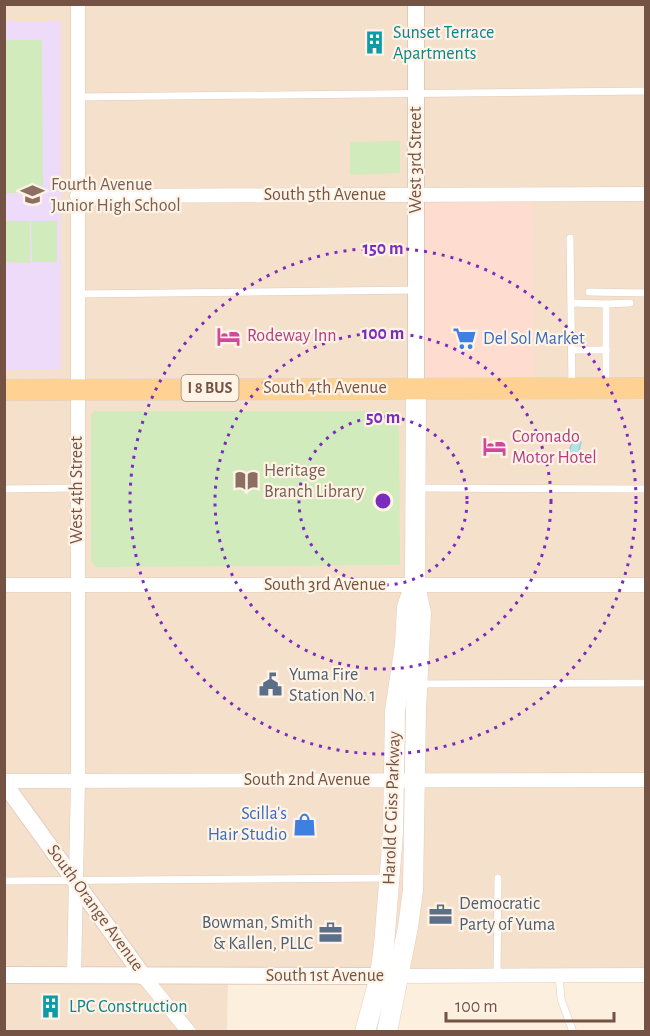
<svg xmlns="http://www.w3.org/2000/svg" width="650" height="1036" viewBox="0 0 650 1036" font-family="'Alegreya Sans',sans-serif">
  <style>
    .residential { fill: #f5e0cc }
    .commercial { fill: #ffdcd0 }
    .education { fill: #eddbf9 }
    .green { fill: #d1ebbc }
    .water { fill: #b2e2e7; stroke: #98d2d9; stroke-width: 1.5 }
    .lines { fill: none; stroke-linecap: round; stroke-linejoin: round }
    .service-casing { stroke: #e1cbba; stroke-width: 8 }
    .minor-casing { stroke: #e1cbba; stroke-width: 15 }
    .tertiary-casing { stroke: #e1cbba; stroke-width: 18 }
    .secondary-casing { stroke: #e9cdb9; stroke-width: 21 }
    .primary-casing { stroke: #dbd2cf; stroke-width: 22 }
    .service { stroke: #fff; stroke-width: 7 }
    .minor { stroke: #fff; stroke-width: 14 }
    .tertiary { stroke: #fff; stroke-width: 16 }
    .secondary { stroke: #fff; stroke-width: 20 }
    .primary { stroke: #ffd293; stroke-width: 21 }
    .ring { fill: none; stroke: #7b2cbf; stroke-width: 3; stroke-dasharray: 3 6 }
    .labels { text-anchor: middle; dominant-baseline: central; stroke-width: 4.5; stroke-linejoin: round; paint-order: stroke }
    .shield { fill: #fff3e5; stroke: #9e8375; stroke-width: 1.5 }
    .shield-label { font-size: 16px; font-weight: bold; fill: #745345 }
    .culture-label { font-size: 18px; fill: #0d838f; stroke: #fff3e5; text-anchor: start }
    .street-label { font-size: 18px; fill: #745345; stroke: #fff3e5 }
    .education-label { font-size: 18px; fill: #785e54; stroke: #fff3e5; text-anchor: start }
    .hotel-label { font-size: 18px; fill: #b23c85; stroke: #fff3e5; text-anchor: start }
    .shop-label { font-size: 18px; fill: #366cbe; stroke: #fff3e5; text-anchor: start }
    .service-label { font-size: 18px; fill: #4e5e75; stroke: #fff3e5; text-anchor: start }
    .centre { fill: #7b2cbf; stroke: #fff3e5; stroke-width: 3 }
    .ring-label { font-size: 18px; text-anchor: middle; font-weight: bold; fill: #7b2cbf; stroke: #fff3e5; stroke-width: 4.5; stroke-linejoin: round; paint-order: stroke }
  </style>
  <rect width="100%" height="100%" fill="#fdefde"/>
  <polygon class="residential" points="5,5 645,5 645,974 228,977 227,1031 5,1032"/>
  <polygon class="commercial" points="533,194 534,388 416,388 416,195"/>
  <rect class="education" x="5" y="21" width="56" height="349"/>
  <g class="green">
    <polygon points="4,40 42,40 43,193 5,193"/>
    <polygon points="400,141 400,173 350,175 350,142"/>
    <polygon points="5,221 30,221 30,263 5,262"/>
    <polygon points="31,221 57,221 57,262 32,262"/>
    <polygon points="94,411 393,411 399,416 400,565 96,567 91,561 91,415"/>
  </g>
  <polygon class="water" points="575,438 581,442 577,458 570,458 570,448"/>
  <g class="lines">
    <defs>
      <g id="service">
        <polyline points="78,97 646,91"/>
        <polyline points="570,238 572,385"/>
        <polyline points="589,292 646,293"/>
        <polyline points="77,294 416,290"/>
        <polyline points="606,304 630,303"/>
        <polyline points="572,350 606,350 606,304 572,303"/>
        <polyline points="606,350 606,386"/>
        <polyline points="418,488 646,489"/>
        <polyline points="4,489 77,488"/>
        <polyline points="419,684 646,683"/>
        <polyline points="4,881 389,878"/>
        <polyline points="559,975 561,999 573,1032"/>
        <polyline points="497,976 498,878"/>
      </g>
      <g id="minor">
        <polyline points="77,196 646,194"/>
        <polyline points="4,585 646,585"/>
        <polyline points="4,781 646,780"/>
        <polyline points="74,975 78,780 78,4"/>
        <polyline points="399,976 646,975"/>
        <polyline points="144,977 189,1032"/>
      </g>
      <g id="tertiary">
        <polyline points="416,4 416,388"/>
        <polyline points="4,783 144,977"/>
        <polyline points="4,975 391,976"/>
      </g>
      <g id="secondary">
        <polyline points="365,1032 380,976 384,945 393,833 395,711 405,645 407,607 414,587"/>
        <polyline points="387,1032 408,927 413,890 416,709 421,613 415,585 416,388"/>
      </g>
      <polyline id="primary" points="4,390 646,388"/>
    </defs>
    <use href="#service" class="service-casing"/>
    <use href="#minor" class="minor-casing"/>
    <use href="#tertiary" class="tertiary-casing"/>
    <use href="#secondary" class="secondary-casing"/>
    <use href="#primary" class="primary-casing"/>
    <use href="#service" class="service"/>
    <use href="#minor" class="minor"/>
    <use href="#tertiary" class="tertiary"/>
    <use href="#secondary" class="secondary"/>
    <use href="#primary" class="primary"/>
  </g>
  <g class="ring">
    <circle cx="383" cy="501" r="84"/>
    <circle cx="383" cy="501" r="168"/>
    <circle cx="383" cy="501" r="253"/>
  </g>
  <defs>
    <symbol id="building-bare" viewBox="-9 -9 18 18"><path d="M-4-6H4V6H1V3H-1V6H-4ZM-2.5-4.3h1.7v1.8h-1.7ZM.8-4.3h1.7v1.8H.8ZM-2.5-1h1.7V.8h-1.7ZM.8-1h1.7V.8H.8Z" fill="#0f9aa8" stroke="#fff3e5" stroke-width="2.5" paint-order="stroke"/></symbol>
    <symbol id="school-bare" viewBox="-9 -9 18 18"><path d="M0-5L7-2L0 1L-7-2ZM-4 1L0 2.5L4 1V4Q0 6-4 4Z" fill="#8d6e63" stroke="#fff3e5" stroke-width="2.5" paint-order="stroke"/></symbol>
    <symbol id="hotel-bare" viewBox="-9 -9 18 18"><path d="M-6-4.5h1.5V1H6V5H4.5V3h-9V5H-6ZM-4 0a1.8 1.8 0 1 1 3.6 0ZM.5 0V-2.5h3Q6-2.5 6 0Z" fill="#d1479c" stroke="#fff3e5" stroke-width="2.5" paint-order="stroke"/></symbol>
    <symbol id="supermarket-bare" viewBox="-9 -9 18 18"><path d="M-6-5.5h2.5l.6 2H6L4.5 2H-2.5L-4.4-4H-6ZM-1.5 3.2a1.3 1.3 0 1 0 .1 0ZM3 3.2a1.3 1.3 0 1 0 .1 0Z" fill="#3f7fe0" stroke="#fff3e5" stroke-width="2.5" paint-order="stroke"/></symbol>
    <symbol id="library-bare" viewBox="-9 -9 18 18"><path d="M-6-4Q-3-5.5-.7-3.5V5Q-3 3-6 4ZM6-4Q3-5.5 .7-3.5V5Q3 3 6 4Z" fill="#8d6e63" stroke="#fff3e5" stroke-width="2.5" paint-order="stroke"/></symbol>
    <symbol id="civic-bare" viewBox="-9 -9 18 18"><path d="M-.6-6.5H3V-4.5H.6V-3L4-1V1h2V6H-6V1h2V-1L-.6-3ZM-1.2 2.5V6h2.4V2.5Z" fill="#5c6f8a" stroke="#fff3e5" stroke-width="2.5" paint-order="stroke"/></symbol>
    <symbol id="shop-bare" viewBox="-9 -9 18 18"><path d="M-5-2.5h2.3a2.7 3.5 0 0 1 5.4 0H5L5.5 6h-11ZM-1.5-2.5h3a1.5 2.3 0 0 0-3 0Z" fill="#3f7fe0" stroke="#fff3e5" stroke-width="2.5" paint-order="stroke"/></symbol>
    <symbol id="office-bare" viewBox="-9 -9 18 18"><path d="M-6-3h4V-5.5h4V-3h4V5H-6ZM-1-4.5V-3h2v-1.5ZM-6 0V1H6V0Z" fill="#5c6f8a" stroke="#fff3e5" stroke-width="2.5" paint-order="stroke"/></symbol>
  </defs>
  <g fill-rule="evenodd">
    <use href="#building-bare" x="358" y="26" width="33" height="33"/>
    <use href="#school-bare" x="16" y="178" width="33" height="33"/>
    <use href="#hotel-bare" x="212" y="320" width="33" height="33"/>
    <use href="#supermarket-bare" x="448" y="322" width="33" height="33"/>
    <use href="#hotel-bare" x="478" y="430" width="33" height="33"/>
    <use href="#library-bare" x="230" y="464" width="33" height="33"/>
    <use href="#civic-bare" x="254" y="668" width="33" height="33"/>
    <use href="#shop-bare" x="288" y="808" width="33" height="33"/>
    <use href="#office-bare" x="424" y="898" width="33" height="33"/>
    <use href="#office-bare" x="314" y="916" width="33" height="33"/>
    <use href="#building-bare" x="34" y="990" width="33" height="33"/>
  </g>
  <g class="labels">
    <rect class="shield" x="181.5" y="375" width="57" height="26" rx="4.5"/>
    <g class="shield-label">
      <text x="210" y="388">I 8 BUS</text>
    </g>
    <g class="culture-label">
      <text x="393" y="33">Sunset Terrace<tspan x="393" dy="21">Apartments</tspan></text>
      <text x="69" y="1007">LPC Construction</text>
    </g>
    <g class="street-label">
      <text transform="translate(416 160) rotate(-90)">West 3rd Street</text>
      <text x="325" y="195">South 5th Avenue</text>
      <text x="325" y="388">South 4th Avenue</text>
      <text transform="translate(77 490) rotate(-90)">West 4th Street</text>
      <text x="325" y="585">South 3rd Avenue</text>
      <text x="307" y="780">South 2nd Avenue</text>
      <text transform="translate(392 808) rotate(-88)">Harold C Giss Parkway</text>
      <text transform="translate(95 908) rotate(54)">South Orange Avenue</text>
      <text x="325" y="976">South 1st Avenue</text>
    </g>
    <g class="education-label">
      <text x="51" y="185">Fourth Avenue<tspan x="51" dy="21">Junior High School</tspan></text>
      <text x="264" y="471">Heritage<tspan x="264" dy="21">Branch Library</tspan></text>
    </g>
    <g class="hotel-label">
      <text x="247" y="336">Rodeway Inn</text>
      <text x="512" y="437">Coronado<tspan x="512" dy="21">Motor Hotel</tspan></text>
    </g>
    <g class="shop-label">
      <text x="483" y="339">Del Sol Market</text>
      <text x="287" y="814" text-anchor="end">Scilla's<tspan x="287" dy="21">Hair Studio</tspan></text>
    </g>
    <g class="service-label">
      <text x="289" y="675">Yuma Fire<tspan x="289" dy="21">Station No. 1</tspan></text>
      <text x="459" y="904">Democratic<tspan x="459" dy="21">Party of Yuma</tspan></text>
      <text x="313" y="923" text-anchor="end">Bowman, Smith<tspan x="313" dy="21">&amp; Kallen, PLLC</tspan></text>
    </g>
  </g>
  <circle cx="383" cy="501" r="9" class="centre"/>
  <g class="ring-label">
    <text x="383" y="254">150 m</text>
    <text x="383" y="339">100 m</text>
    <text x="383" y="423">50 m</text>
  </g>
  <rect width="650" height="1036" fill="none" stroke="#745345" stroke-width="12"/>
  <path d="M446 1012v9h168v-9" fill="none" stroke="#745345" stroke-width="3"/>
  <text x="455" y="1012" font-size="18" fill="#745345" stroke="#fff3e5" stroke-width="4.5" paint-order="stroke">100 m</text>
</svg>
